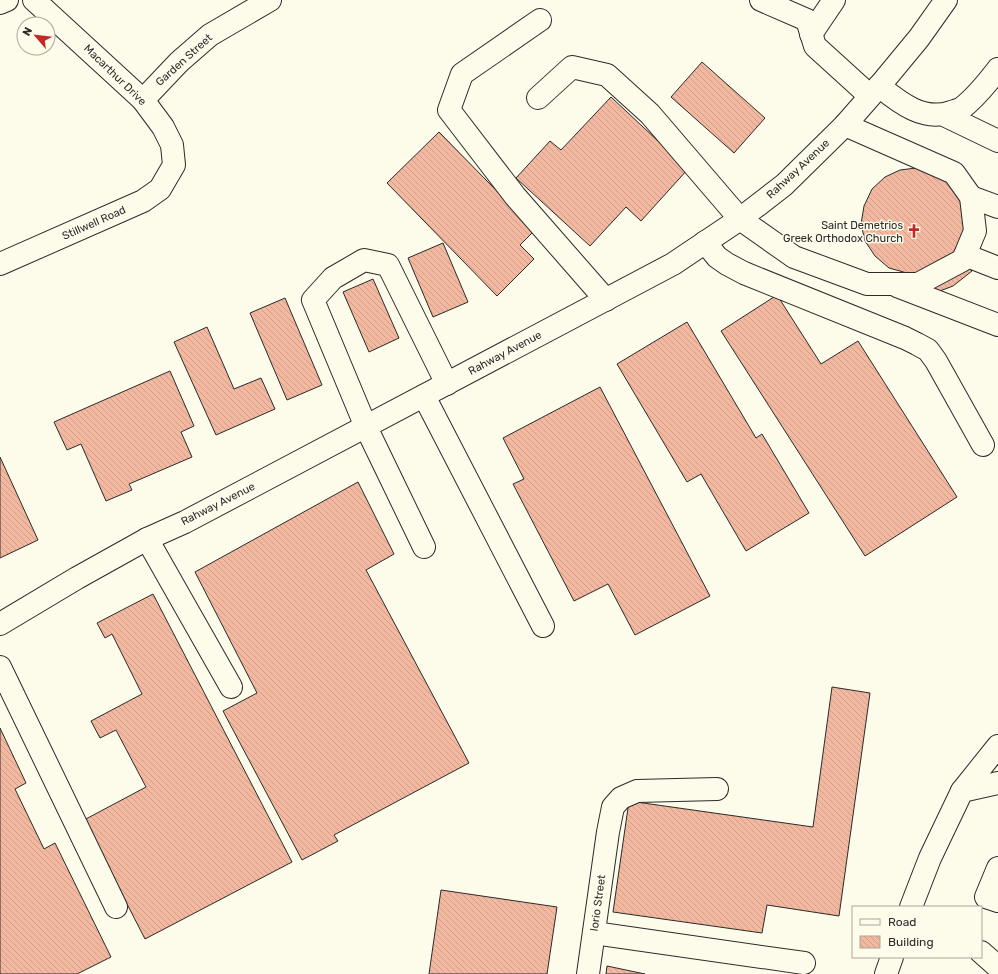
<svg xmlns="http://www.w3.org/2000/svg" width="998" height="974" viewBox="0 0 998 974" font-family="Rubik,sans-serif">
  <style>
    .building { fill: url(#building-back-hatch); stroke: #2b2b2b }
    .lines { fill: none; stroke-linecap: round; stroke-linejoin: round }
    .minor-casing { stroke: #2b2b2b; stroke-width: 24 }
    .minor { stroke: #fdfbea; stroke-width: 22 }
    .labels { text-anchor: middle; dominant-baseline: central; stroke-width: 3; stroke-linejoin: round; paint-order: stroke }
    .street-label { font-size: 11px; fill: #2b2b2b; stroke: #fdfbea }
    .poi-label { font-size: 11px; fill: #2b2b2b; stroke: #fdfbea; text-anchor: end }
  </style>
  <defs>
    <pattern id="building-back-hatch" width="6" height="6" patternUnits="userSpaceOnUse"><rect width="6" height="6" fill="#f2b8a0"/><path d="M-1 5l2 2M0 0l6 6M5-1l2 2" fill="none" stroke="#d09e8a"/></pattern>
  </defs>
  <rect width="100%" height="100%" fill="#fdfbea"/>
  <g class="building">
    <polygon points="702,62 765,118 734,153 671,97"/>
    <polygon points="611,97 688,169 641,221 626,207 590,246 516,178 550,141 561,150"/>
    <polygon points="439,132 535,230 520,245 534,259 497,296 387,183"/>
    <polygon points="916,168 946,179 964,206 966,223 963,239 954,254 972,271 953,286 932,294 926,272 907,273 889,268 875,256 865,241 861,224 864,206 872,189 885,177 900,170"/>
    <polygon points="443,243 468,302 433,317 408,258"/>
    <polygon points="373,279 399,338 369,352 343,292"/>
    <polygon points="777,295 821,364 858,341 957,497 865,556 721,331"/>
    <polygon points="285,298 322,385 287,400 250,313"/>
    <polygon points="687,322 756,438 762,434 809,513 746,551 701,474 687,482 617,364"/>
    <polygon points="207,327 234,389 261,378 275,409 216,435 174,342"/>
    <polygon points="170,371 194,426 181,432 192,457 129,484 132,490 106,501 81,444 67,450 54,422"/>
    <polygon points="600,387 710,596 635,635 608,584 574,601 513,484 524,479 503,438"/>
    <polygon points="0,457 38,540 0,558"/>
    <polygon points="358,482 394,554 366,570 469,763 334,835 338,841 302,860 223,711 257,693 195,572"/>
    <polygon points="153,594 292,862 145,939 84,820 146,787 116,730 100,738 91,721 142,694 112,634 105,638 97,623"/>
    <polygon points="832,687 870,693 839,916 767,905 762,933 613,912 629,801 813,827"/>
    <polygon points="0,728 26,783 15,789 44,849 55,843 111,957 77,974 0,974"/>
    <polygon points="441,890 557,907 547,974 429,974"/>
    <polygon points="607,966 645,974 606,974"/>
  </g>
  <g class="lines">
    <defs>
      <g id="minor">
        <polyline points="761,0 807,20 815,46 870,96"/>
        <polyline points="0,3 7,0"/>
        <polyline points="540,20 462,74 449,110 515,196 606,300"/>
        <polyline points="811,34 834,0"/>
        <path d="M879,86C899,102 923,122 951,112C954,111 959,110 962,108C975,98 988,82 998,69"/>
        <polyline points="538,98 572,67 607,75 650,114 740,219 794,257 867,284 918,284 963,260 975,231 971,197 954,173 845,125"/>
        <polyline points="143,100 179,62 210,35 270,0"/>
        <polyline points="944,115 998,141"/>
        <polyline points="971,197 998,207"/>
        <polyline points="705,242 717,257 727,264 744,273 905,338 917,344 928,350 936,361 983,445"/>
        <polyline points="965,255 998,268"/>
        <polyline points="0,264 143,201 160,189 174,165 172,145 163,127 143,100 34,0"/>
        <polyline points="897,286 998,325"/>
        <polyline points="424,396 543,626"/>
        <polyline points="147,539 231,687"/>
        <polyline points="424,547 366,427 313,300 333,278 364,260 388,265 447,384"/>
        <polyline points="0,624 77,578 147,539 185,522 673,264 740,219 784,185 845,125 881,84 919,38 946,0"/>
        <polyline points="0,667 116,907"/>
        <polyline points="962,791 998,746"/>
        <polyline points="998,868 986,897 998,901"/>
        <polyline points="911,907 930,858 962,791 998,783"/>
        <polyline points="594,933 804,963"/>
        <polyline points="981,952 998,967"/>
        <polyline points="588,974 608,832 613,807 621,798 637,791 717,789"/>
        <polyline points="886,974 892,957"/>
      </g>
    </defs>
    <use href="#minor" class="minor-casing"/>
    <use href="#minor" class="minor"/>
  </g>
  <defs>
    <symbol id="church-bare" viewBox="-9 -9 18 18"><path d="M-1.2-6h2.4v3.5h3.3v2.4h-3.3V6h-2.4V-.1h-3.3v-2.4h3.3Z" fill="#c62828" stroke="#fdfbea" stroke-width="2.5" paint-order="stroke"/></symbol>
  </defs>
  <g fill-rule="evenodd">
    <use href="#church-bare" x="904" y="221" width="20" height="20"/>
  </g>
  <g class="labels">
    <g class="street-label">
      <text transform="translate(184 60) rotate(-42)">Garden Street</text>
      <text transform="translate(115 75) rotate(44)">Macarthur Drive</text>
      <text transform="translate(798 169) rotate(-43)">Rahway Avenue</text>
      <text transform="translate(94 223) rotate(-24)">Stillwell Road</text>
      <text transform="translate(505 353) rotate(-28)">Rahway Avenue</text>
      <text transform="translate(218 504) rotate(-27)">Rahway Avenue</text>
      <text transform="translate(598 903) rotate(-82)">Iorio Street</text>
    </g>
    <g class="poi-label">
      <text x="903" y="225">Saint Demetrios<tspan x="903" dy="13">Greek Orthodox Church</tspan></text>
    </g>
  </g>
  <rect x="852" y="906" width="130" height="52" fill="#fdfbea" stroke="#a9a89e"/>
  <rect x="860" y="919" width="20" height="6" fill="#fdfbea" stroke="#a9a89e"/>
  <text x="888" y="926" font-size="12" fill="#2b2b2b">Road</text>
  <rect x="860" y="936" width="20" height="12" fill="url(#building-back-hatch)" stroke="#a9a89e"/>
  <text x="888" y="946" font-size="12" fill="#2b2b2b">Building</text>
  <g transform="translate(36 36) rotate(298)"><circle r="19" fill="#fdfbea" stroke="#a9a89e"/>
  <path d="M0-3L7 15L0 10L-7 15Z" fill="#c62828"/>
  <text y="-6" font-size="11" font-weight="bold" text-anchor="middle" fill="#2b2b2b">N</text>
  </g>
</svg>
